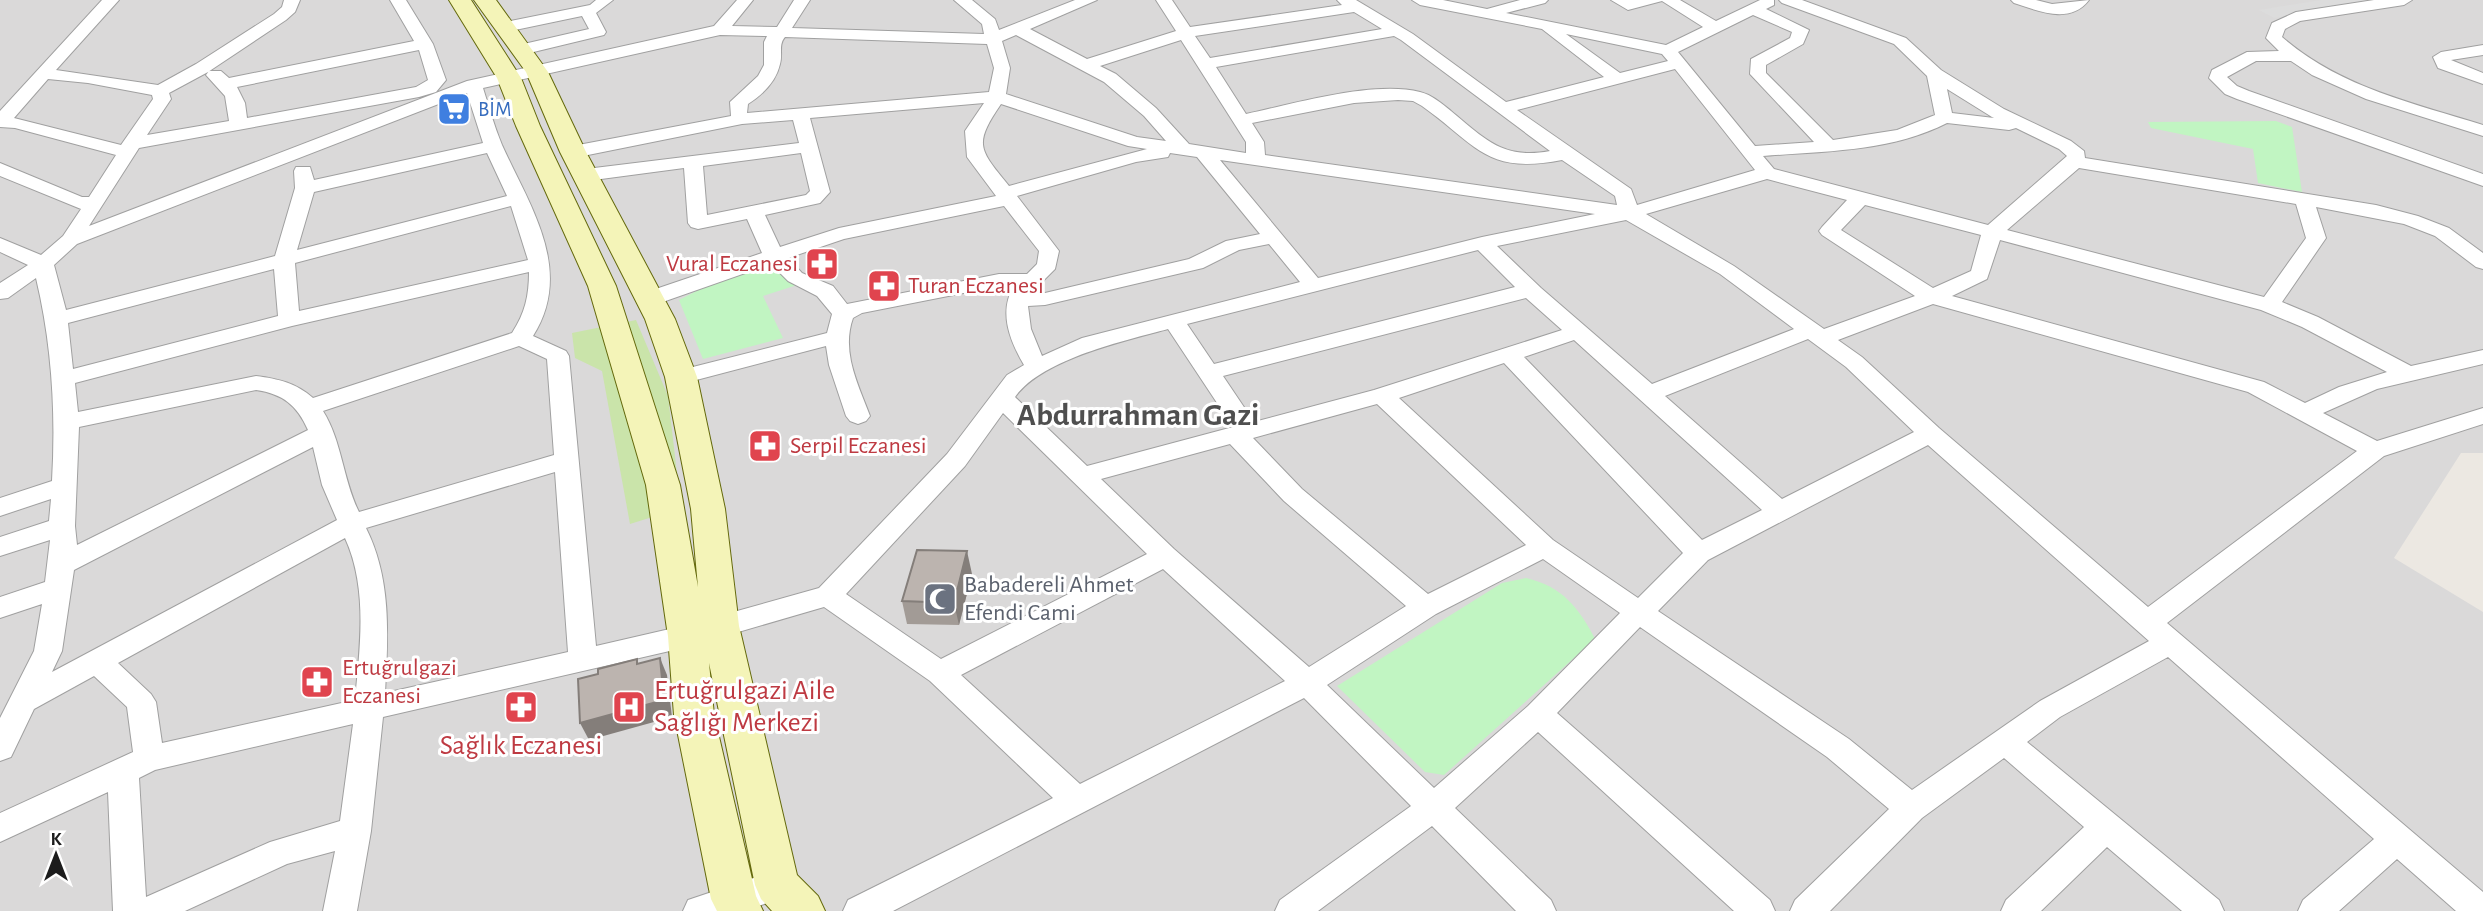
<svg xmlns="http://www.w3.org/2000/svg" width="2483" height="911" viewBox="0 0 2483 911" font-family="'Alegreya Sans',sans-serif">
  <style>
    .residential { fill: #dad9d9 }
    .grass { fill: #cae4aa }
    .park { fill: #c1f5c2 }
    .parking { fill: #dcdcdc }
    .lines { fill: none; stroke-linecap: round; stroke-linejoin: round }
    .street-casing { stroke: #a0a0a0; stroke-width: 2 }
    .secondary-casing { stroke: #64690c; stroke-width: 2 }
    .street { fill: #fff; fill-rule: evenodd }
    .secondary { fill: #f4f4b8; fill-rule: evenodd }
    .wall { fill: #a29b96 }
    .shaded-wall { fill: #847e7a }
    .building { fill: #bcb4af; stroke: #847e7a; stroke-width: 2 }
    .labels { text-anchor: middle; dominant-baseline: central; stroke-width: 6; stroke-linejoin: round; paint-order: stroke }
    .far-shop-label { font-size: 21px; fill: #366cbe; stroke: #fff; text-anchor: start }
    .health-label { font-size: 24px; fill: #be3a42; stroke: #fff; text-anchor: start }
    .worship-label { font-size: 24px; fill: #5b616d; stroke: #fff; text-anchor: start }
    .near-health-label { font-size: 28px; fill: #be3a42; stroke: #fff; text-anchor: start }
    .district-label { font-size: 32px; font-weight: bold; fill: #4f4f4f; stroke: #fff }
  </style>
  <rect width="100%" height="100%" fill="#ece8e2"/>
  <polygon class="residential" points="0,0 2483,0 2483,453 2461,453 2394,558 2483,612 2483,911 0,911"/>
  <polygon class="grass" points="636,320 668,396 681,508 630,524 602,371 575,358 572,333"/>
  <g class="park">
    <polygon points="2276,121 2292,127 2302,192 2258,183 2253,149 2151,128 2148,122"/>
    <polygon points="771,263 780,273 797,285 763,296 783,338 703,359 679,300 712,283"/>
    <path d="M1526,578C1562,586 1579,608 1595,639L1444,775L1425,772L1337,686L1502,583Z"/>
  </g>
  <polygon class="parking" points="2321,0 2382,0 2274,18 2259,10"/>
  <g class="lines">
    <defs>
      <g id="street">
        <path d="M102,0H119L56,70L158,85L196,64L274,14L282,7L284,0H300L295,12L286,20L208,72L169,93L171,99L147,135L229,121L225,96L206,75L209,71H221L229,78L414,41L390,0H406L433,44L446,80L436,92L419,97L139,148L89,226L467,81L714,26L737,0H753L732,26L777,27L794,0H810L792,28L984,34L982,24L954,0H972L995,19L999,30L1075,0H1097L1030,29L1087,59L1176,31L1156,0H1172L1190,27L1342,5L1337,0H1356L1413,34L1506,102L1604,77L1542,29L1420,5L1412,0H1443L1487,9L1520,0H1548L1545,3L1506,13L1666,45L1703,27L1662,1L1628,10L1611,0H1680L1716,21L1760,0H1774V5L1766,9L1809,30L1803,44L1766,65V73L1833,140L1897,130L1935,115L1927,76L1894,44L1782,3L1779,0H1802L1906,38L1941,70L2004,109L2071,141L2084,151L2085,158L2376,205L2418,216L2449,228L2483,253V269L2476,267L2435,236L2404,224L2316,207L2326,238L2282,302L2318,317L2411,366L2483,350V364L2377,389L2323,413L2377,441L2483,408V424L2384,456L2167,623L2483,892V911H2456L2397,859L2339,911H2298L2303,900L2374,839L2168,657L2060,717L2027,742L2219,900L2224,911H2182L2107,847L2041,911H2001L2006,900L2084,827L2004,758L1922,818L1830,911H1790L1795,900L1889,809L1827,757L1640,627L1557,713L1770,900L1775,911H1734L1538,732L1455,808L1551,900L1556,911H1516L1432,826L1318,911H1275L1280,900L1411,806L1304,698L893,911H843L848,900L1053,798L930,681L824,607L687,647L383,717L371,831L357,911H323L335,851L287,864L185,911H113L108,792L0,842V813L133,752L127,707L94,676L34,709L11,757L0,761V718L34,651L42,604L0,618V597L45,582L50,540L0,556V537L49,521L51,499L0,516V498L52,481C56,413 52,345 36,278L8,298L0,299V283L28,265L0,252V238L41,255L63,236L81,209L0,176V163L82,197H89L116,155L15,128L0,127V111ZM1354,12L1382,29L1210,58L1195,36ZM1753,15L1792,32L1790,38L1751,59L1750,74L1814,142L1755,146L1678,52ZM1566,34L1662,54L1668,61L1620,73ZM720,35L767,36L764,42V65L758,76L730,102L731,116L573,146L564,152L573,158L742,124L793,120L799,143L586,169L577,175L586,181L684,168L688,223L691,227L698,229L747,219L762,253L641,294L638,299L641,304H657L771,264L788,281L817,296L832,314L827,333L673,372L670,377L673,382L681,384L826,346L829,365L846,416L850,421L858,424L866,421L870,416C858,384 841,352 853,318L862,313L999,286H1014C998,312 1010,341 1024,365L1007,375L947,454L819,588L687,625L596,646L569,356L566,351L533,336C575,270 529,205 502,145C494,126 489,107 483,88ZM1016,35L1104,82L1144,116L1166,141L1137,137L1006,94L1010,68L1002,41ZM1394,36L1401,40L1550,151C1503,160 1485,139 1451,111C1441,103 1432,95 1420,92C1374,80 1293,104 1246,114L1216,67ZM785,37L987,44L994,68L989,92L747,113L748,104C762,95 776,82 780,64C783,54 778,45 785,37ZM1181,40L1246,142V153L1189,144L1156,108L1116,74L1100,66ZM419,50L428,80L416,87L247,118L245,103L237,87ZM1675,69L1755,170L1637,205L1631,189L1517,110ZM48,79L88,83L152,95L153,99L121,145L14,118ZM1947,89L1992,117L1994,118L1952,113ZM467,93L483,143L314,180L310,167H296L294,171L295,188L275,256L66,310L54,265L77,244ZM1398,100L1413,101L1422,106C1477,145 1486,175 1562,160L1615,196L1617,205L1265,155L1264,142L1252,123L1354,103ZM984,103L965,131L967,157L996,196L839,228L780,247L765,215L820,203L830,192L810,118ZM1001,104L1128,146L1147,149L1009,186C979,149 973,145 1001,104ZM1947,123L2009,130L2016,128L2059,149L2067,156L1988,225L1774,169L1763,156C1825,151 1890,152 1947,123ZM487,153L507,196L297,250L314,192ZM801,153L810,191L806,195L707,215L703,166ZM1170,153L1197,157L1260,234L1226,241L1189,259L1045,293H1031L1055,269L1059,251L1017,196L1136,162L1168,157ZM1220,160L1595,214L1482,237L1318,278ZM2079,168L2296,204L2306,238L2264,297L2007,230ZM1767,179L1847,200L1822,227L1819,231L1822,235L1915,296L1824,329L1734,266L1646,214ZM1865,205L1981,235L1971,271L1933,288L1841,230ZM511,206L528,260L299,311L295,263ZM1004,206L1039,251L1037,264L1027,274H999L847,304L833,286L802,273L788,258L844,239ZM1626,220L1720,274L1794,329L1652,384L1541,288L1497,246ZM2000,240L2261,310L2302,327L2387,372L2339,387L2305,403L2264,382L1952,296L1987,279ZM1269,244L1300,282L1082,338L1042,356L1031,329L1028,306L1045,305L1203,268L1239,250ZM1478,250L1515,287L1214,364L1187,324ZM274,269L278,316L73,369L68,323ZM529,272C529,296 525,313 512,333L313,398C296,383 279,379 256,376L78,412L75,383L292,326ZM1526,298L1562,330L1374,390L1254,422L1223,376ZM1933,304L2248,392L2357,451L2148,607L1939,428L1862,357L1838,340ZM1168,329L1233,427L1087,466L1015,397C1042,359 1124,341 1168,329ZM1808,339L1846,367L1914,432L1782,499L1665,396ZM1574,340L1762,510L1702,540L1524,357ZM519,346L547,359L554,455L359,512C343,480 342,441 323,411ZM1504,363L1683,553L1638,598L1553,540L1399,398ZM256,390C283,394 297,405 308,430L77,545L75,526L79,427ZM1377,404L1526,545L1428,594L1302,489L1253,438ZM1003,413L1147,554L941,659L846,594L965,466ZM1230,444L1284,501L1406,606L1309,667L1174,549L1101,479ZM1928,445L2149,641L2040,701L1912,790L1849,739L1658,611L1708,560ZM313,447L322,485L337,520L52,672L62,651L74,570ZM555,472L568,652L385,693C388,636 392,580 366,528ZM345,538C368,588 360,647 355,700L162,743L156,702L151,694L118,663ZM1543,559L1620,613L1528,706L1434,788L1327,685L1436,614ZM1163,569L1285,681L1080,784L961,675ZM353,724L340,821L270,842L146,897L139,778L155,770Z"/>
        <polygon points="596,0 613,0 596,13 606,32 604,35 521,55 515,54 513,50 515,46 589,29 582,16 505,32 497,27 505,22 590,5"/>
        <path d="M2011,0H2036L2052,4L2089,0C2070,25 2039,11 2014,3Z"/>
        <path d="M2374,0H2412L2404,5L2300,21L2285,29L2282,37C2339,87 2413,103 2483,125V136L2366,99L2312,75L2291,61H2256L2227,77L2237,86L2249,91L2483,174V186L2237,99L2225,94L2209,78L2212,70L2247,52L2279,51L2266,38L2272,23L2296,12Z"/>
        <polygon points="2483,45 2483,55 2451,60 2483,73 2483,84 2438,68 2433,57 2441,52"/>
        <polygon points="777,870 789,875 793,885 789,895 745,911 683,911 688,900"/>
      </g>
      <polygon id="secondary" points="449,0 471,0 521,78 540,126 616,286 680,485 698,587 691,509 665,377 645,319 560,152 526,72 474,0 496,0 548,72 586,152 675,319 697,377 725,509 739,626 797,875 818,896 825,911 772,911 761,899 755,885 709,663 714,715 756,896 763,911 717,911 711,899 674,715 668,636 646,485 588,286 516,126 497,78"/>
    </defs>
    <use href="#street" class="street-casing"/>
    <use href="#secondary" class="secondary-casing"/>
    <use href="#street" class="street"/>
    <use href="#secondary" class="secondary"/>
  </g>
  <polygon class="wall" points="972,574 959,625 907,624 902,601"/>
  <g class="shaded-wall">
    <polygon points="967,551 972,574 959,625 954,603"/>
    <polygon points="660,658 667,675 672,717 589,740 580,723"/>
  </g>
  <g class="building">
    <polygon points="917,550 967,551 954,603 902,601"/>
    <polygon points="660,658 664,700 580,723 578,679 598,674 598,669 637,659 637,664"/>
  </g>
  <defs>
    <symbol id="supermarket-square" viewBox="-11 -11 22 22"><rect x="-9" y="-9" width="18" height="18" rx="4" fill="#3f7fe0" stroke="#fff"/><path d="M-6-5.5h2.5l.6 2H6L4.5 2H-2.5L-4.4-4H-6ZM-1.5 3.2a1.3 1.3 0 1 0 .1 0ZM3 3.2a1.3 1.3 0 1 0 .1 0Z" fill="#fff"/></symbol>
    <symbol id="pharmacy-square" viewBox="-11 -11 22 22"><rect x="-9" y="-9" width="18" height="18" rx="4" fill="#e0444e" stroke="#fff"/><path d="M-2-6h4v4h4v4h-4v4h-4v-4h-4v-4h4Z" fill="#fff"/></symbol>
    <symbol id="mosque-square" viewBox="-11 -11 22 22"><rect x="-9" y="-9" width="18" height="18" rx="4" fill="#6b7280" stroke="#fff"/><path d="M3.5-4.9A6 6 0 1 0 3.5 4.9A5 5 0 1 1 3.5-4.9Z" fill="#fff"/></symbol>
    <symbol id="hospital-square" viewBox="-11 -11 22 22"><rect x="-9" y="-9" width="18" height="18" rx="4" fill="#e0444e" stroke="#fff"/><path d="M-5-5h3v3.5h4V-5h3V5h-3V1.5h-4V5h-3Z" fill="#fff"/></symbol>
  </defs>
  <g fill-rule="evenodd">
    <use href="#supermarket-square" x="435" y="90" width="38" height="38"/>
    <use href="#pharmacy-square" x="803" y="245" width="38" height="38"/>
    <use href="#pharmacy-square" x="865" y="267" width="38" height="38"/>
    <use href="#pharmacy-square" x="746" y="427" width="38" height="38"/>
    <use href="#mosque-square" x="921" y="580" width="38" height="38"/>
    <use href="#pharmacy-square" x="298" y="663" width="38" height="38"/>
    <use href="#pharmacy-square" x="502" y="688" width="38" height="38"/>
    <use href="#hospital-square" x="610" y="688" width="38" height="38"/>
  </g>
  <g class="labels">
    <g class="far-shop-label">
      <text x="478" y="109">BİM</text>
    </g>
    <g class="health-label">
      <text x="798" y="264" text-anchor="end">Vural Eczanesi</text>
      <text x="908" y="286">Turan Eczanesi</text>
      <text x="790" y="446">Serpil Eczanesi</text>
      <text x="342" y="668">Ertuğrulgazi<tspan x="342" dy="28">Eczanesi</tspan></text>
    </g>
    <g class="worship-label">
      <text x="964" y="585">Babadereli Ahmet<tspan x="964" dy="28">Efendi Cami</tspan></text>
    </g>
    <g class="near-health-label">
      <text x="654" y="691">Ertuğrulgazi Aile<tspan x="654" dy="32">Sağlığı Merkezi</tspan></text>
      <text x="521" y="746" text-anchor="middle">Sağlık Eczanesi</text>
    </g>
    <g class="district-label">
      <text x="1138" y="415">Abdurrahman Gazi</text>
    </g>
  </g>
  <g transform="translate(56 855)" stroke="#ffffff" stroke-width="5" paint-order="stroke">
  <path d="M0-5L12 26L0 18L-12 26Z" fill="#1c1c1c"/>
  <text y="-10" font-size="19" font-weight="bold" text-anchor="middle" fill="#1c1c1c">K</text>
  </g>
</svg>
